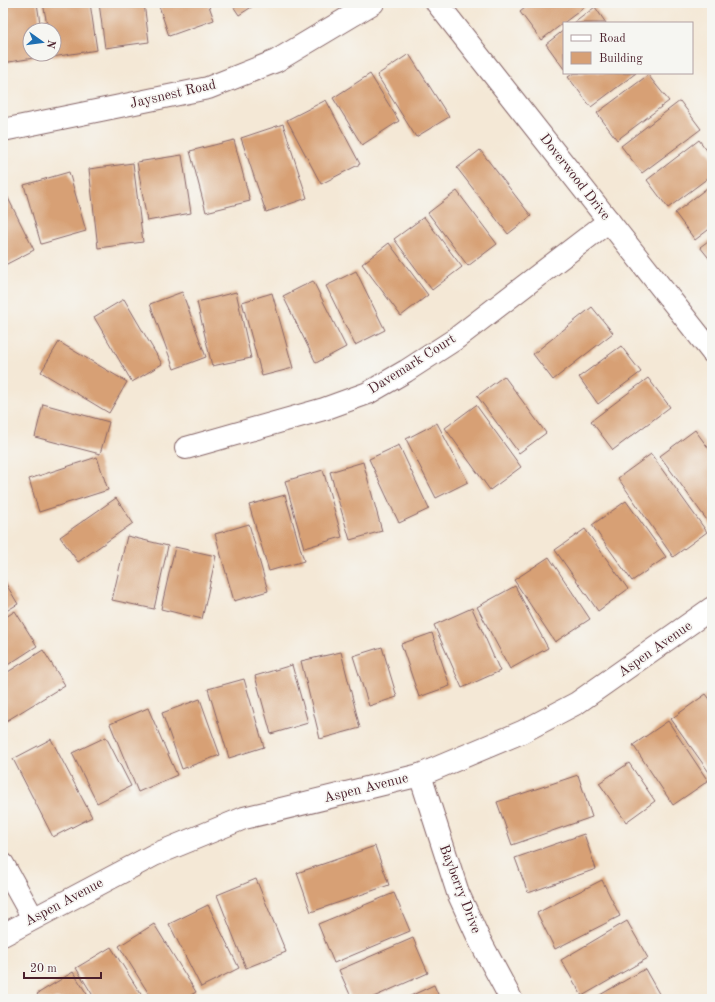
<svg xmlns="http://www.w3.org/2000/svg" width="715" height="1002" viewBox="0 0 715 1002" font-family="'Old Standard TT',serif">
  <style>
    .building { fill: #d7a075 }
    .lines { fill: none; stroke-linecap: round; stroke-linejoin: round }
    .minor-casing { stroke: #866567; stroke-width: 24 }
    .minor { stroke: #fff; stroke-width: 22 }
    .labels { text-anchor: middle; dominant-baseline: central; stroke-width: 3.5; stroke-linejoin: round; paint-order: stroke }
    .street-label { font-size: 14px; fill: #4a1f2b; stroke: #f6f6f2 }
  </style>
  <rect width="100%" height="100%" fill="#f6f6f2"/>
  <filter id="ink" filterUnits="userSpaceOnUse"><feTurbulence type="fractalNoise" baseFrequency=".025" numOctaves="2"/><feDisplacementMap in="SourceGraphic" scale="8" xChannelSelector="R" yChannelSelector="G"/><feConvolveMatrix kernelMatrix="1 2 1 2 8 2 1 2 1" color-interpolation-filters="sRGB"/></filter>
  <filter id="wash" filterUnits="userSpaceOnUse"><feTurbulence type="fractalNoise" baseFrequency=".012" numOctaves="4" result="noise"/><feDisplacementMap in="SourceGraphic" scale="16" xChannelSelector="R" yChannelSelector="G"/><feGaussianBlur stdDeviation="0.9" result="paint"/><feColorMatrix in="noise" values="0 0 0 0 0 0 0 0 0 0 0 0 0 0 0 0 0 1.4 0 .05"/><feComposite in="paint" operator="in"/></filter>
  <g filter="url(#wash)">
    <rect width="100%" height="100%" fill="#f4e8d6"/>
    <g id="blocks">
      <g class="building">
        <polygon points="3,3 37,3 41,30 30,30 30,54 45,54 46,56 3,63"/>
        <polygon points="43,3 90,3 97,50 52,57 52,54 54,54 54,30 48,30"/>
        <polygon points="99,3 144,3 149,42 105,48"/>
        <polygon points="158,3 208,3 214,20 169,36"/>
        <polygon points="231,3 258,3 239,15"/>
        <polygon points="531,3 590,3 541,40 520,12"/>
        <polygon points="595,7 606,23 574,23"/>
        <polygon points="564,30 564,69 546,44"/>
        <polygon points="409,54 449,117 416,137 377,75"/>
        <polygon points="574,73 636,73 591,107 568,77"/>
        <polygon points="370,74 399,121 362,145 333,98"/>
        <polygon points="648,75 669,101 617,140 597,113"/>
        <polygon points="326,100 360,164 321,184 287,120"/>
        <polygon points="680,101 701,129 642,173 621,146"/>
        <polygon points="283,124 307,198 266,212 241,138"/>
        <polygon points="234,140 250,201 206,212 190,151"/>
        <polygon points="699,140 712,157 712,175 668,208 647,180"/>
        <polygon points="480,150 531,216 508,234 457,168"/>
        <polygon points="182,155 191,213 147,221 137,162"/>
        <polygon points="133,163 143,242 98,248 89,169"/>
        <polygon points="69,172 86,231 41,244 24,185"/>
        <polygon points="712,184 712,227 695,240 675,213"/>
        <polygon points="4,190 34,250 3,266 3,191"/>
        <polygon points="457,191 497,244 468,266 428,213"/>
        <polygon points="424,217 462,267 432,290 394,239"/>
        <polygon points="712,238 712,262 700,247"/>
        <polygon points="389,243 428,295 401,316 362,264"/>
        <polygon points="356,271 385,330 355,345 326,286"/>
        <polygon points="313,281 346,347 316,363 283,296"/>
        <polygon points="182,292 206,357 174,369 150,304"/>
        <polygon points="236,292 251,358 212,366 197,302"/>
        <polygon points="272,293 293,368 262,376 242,302"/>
        <polygon points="124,299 162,364 132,382 94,317"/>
        <polygon points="592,307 613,333 553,380 533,354"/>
        <polygon points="59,342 127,382 109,413 41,372"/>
        <polygon points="621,346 641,372 598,404 579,377"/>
        <polygon points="504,376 546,433 519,453 477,396"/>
        <polygon points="648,378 670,407 613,450 591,421"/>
        <polygon points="43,404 109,422 100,454 35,437"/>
        <polygon points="476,405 521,467 490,490 445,428"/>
        <polygon points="437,423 468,482 436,498 406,439"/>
        <polygon points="695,430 712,453 712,527 660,456"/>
        <polygon points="399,445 429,509 399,523 369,459"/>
        <polygon points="651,454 707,532 673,557 618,478"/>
        <polygon points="97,457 108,490 39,512 29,479"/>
        <polygon points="363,462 382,531 350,540 330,472"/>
        <polygon points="323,470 342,537 304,548 285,481"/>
        <polygon points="285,495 304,561 269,571 249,505"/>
        <polygon points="116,498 133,523 78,562 60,537"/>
        <polygon points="626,501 666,557 632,581 592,525"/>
        <polygon points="249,524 268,591 234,601 215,534"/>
        <polygon points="585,529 628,589 598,611 555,550"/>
        <polygon points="127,536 168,546 154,609 112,600"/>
        <polygon points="175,547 216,556 202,619 161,609"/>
        <polygon points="549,557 590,619 555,642 514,580"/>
        <polygon points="3,579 18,604 3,613"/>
        <polygon points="515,586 548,648 510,669 477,607"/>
        <polygon points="472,608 500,671 462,688 434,625"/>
        <polygon points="15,611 37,646 3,668 3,619"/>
        <polygon points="432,633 450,686 419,697 401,644"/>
        <polygon points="382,647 397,697 369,706 353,656"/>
        <polygon points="43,650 65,685 3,723 3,675"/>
        <polygon points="341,652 360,728 320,739 301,661"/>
        <polygon points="292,665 308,723 271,734 255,676"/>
        <polygon points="244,679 264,747 229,758 208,689"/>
        <polygon points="706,694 712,702 711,775 671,719"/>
        <polygon points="200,699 220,755 182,769 162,713"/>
        <polygon points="148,708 177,775 138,792 110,724"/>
        <polygon points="668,721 708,781 673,805 633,745"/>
        <polygon points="106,737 131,786 97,803 72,753"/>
        <polygon points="51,739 92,817 53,837 13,759"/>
        <polygon points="629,763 655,801 626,822 599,783"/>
        <polygon points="578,775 592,817 512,845 497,802"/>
        <polygon points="584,834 596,869 528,893 515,858"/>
        <polygon points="375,846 389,885 311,912 297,873"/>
        <polygon points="256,879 286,952 246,968 217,895"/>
        <polygon points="602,880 620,916 555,949 537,913"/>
        <polygon points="394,893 410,931 334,963 318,924"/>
        <polygon points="208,905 239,968 201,987 169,924"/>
        <polygon points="627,921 648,958 582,996 561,960"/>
        <polygon points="154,924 196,992 184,999 152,999 119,946"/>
        <polygon points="413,938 428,973 369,999 352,999 339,970"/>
        <polygon points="111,947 144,999 95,999 76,968"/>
        <polygon points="645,969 662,999 593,999"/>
        <polygon points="73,972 90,999 40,999 37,994"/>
        <polygon points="434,985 440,999 404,999"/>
      </g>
    </g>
  </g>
  <g filter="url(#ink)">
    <use href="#blocks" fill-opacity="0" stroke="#866567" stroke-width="1"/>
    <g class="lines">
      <defs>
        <g id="minor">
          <polyline points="437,3 712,352"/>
          <polyline points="3,130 208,88 276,61 373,3"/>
          <polyline points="186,448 324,409 368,393 406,371 454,340 609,221"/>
          <polyline points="420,775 458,893 479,939 511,999"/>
          <polyline points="3,864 33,918"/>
          <polyline points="3,935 154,855 244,818 420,775 522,732 577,703 712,608"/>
        </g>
      </defs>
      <use href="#minor" class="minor-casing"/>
      <use href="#minor" class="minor"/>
    </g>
  </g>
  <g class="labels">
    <g class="street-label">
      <text transform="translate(173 94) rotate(-13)">Jaysnest Road</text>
      <text transform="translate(575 177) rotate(52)">Doverwood Drive</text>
      <text transform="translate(412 364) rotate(-32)">Davemark Court</text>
      <text transform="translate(655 649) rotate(-35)">Aspen Avenue</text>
      <text transform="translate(366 788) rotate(-14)">Aspen Avenue</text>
      <text transform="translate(460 889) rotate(69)">Bayberry Drive</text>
      <text transform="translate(64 902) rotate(-28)">Aspen Avenue</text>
    </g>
  </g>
  <rect width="715" height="1002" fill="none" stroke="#f6f6f2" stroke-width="16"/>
  <rect x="563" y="22" width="130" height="52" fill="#f6f6f2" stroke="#b1a0a2"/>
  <rect x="571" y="35" width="20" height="6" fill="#ffffff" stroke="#b1a0a2"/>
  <text x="599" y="42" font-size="12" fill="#4a1f2b">Road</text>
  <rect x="571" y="52" width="20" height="12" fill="#d7a075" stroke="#b1a0a2"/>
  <text x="599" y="62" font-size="12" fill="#4a1f2b">Building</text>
  <g transform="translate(42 42) rotate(104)"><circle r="19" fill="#f6f6f2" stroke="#b1a0a2"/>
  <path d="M0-3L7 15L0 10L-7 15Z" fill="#1f6fb2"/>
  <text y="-6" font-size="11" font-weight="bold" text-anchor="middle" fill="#4a1f2b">N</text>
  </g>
  <path d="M24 972v6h77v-6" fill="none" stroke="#4a1f2b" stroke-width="2"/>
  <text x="30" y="972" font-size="12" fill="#4a1f2b" stroke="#f6f6f2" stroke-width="3" paint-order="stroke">20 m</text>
</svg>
